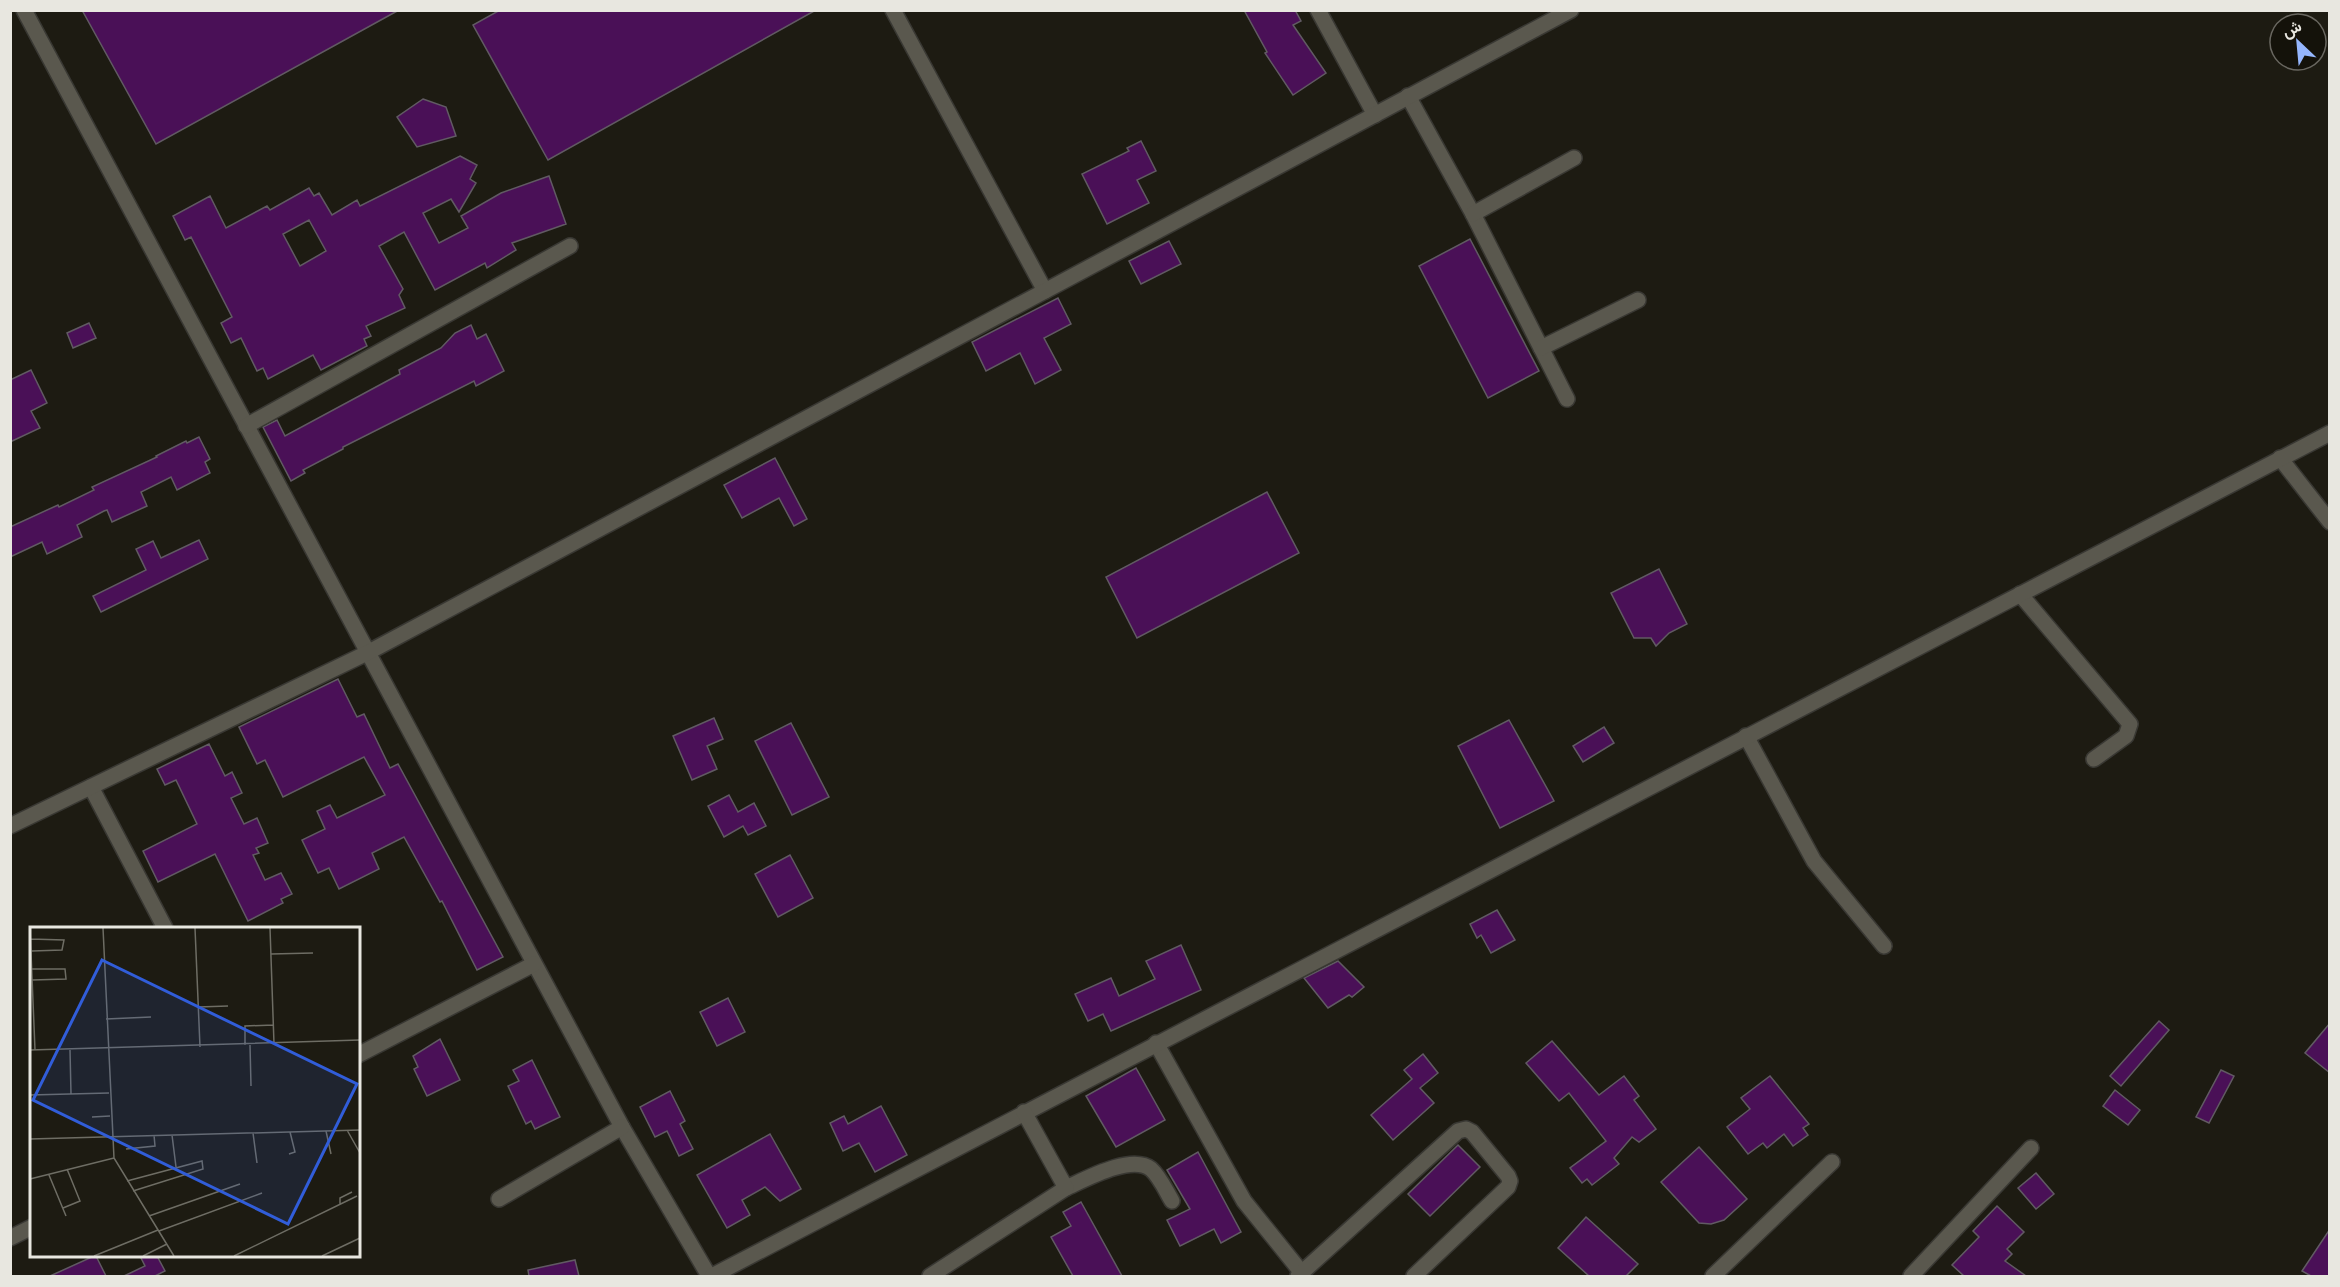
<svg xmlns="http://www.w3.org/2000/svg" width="2340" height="1287" viewBox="0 0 2340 1287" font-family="Raleway,Vazirmatn,sans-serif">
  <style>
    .building { fill: #4a1057; stroke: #615a63; stroke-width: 1.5; fill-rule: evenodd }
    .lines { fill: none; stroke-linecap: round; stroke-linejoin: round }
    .minor-casing { stroke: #393833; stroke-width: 18 }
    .minor { stroke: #5a584e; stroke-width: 15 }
    .inset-road { fill: none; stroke: #6e6d64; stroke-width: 1.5 }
    .view { fill: #315dd9; fill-opacity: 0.15; stroke: #315dd9; stroke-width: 3 }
    .inset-edge { fill: none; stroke: #e8e7e0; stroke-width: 3 }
  </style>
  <rect width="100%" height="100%" fill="#1d1b12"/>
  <g class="building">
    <polygon points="82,10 399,10 156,144"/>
    <polygon points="500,10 816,10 548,160 473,25"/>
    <polygon points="1244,10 1295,10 1301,21 1293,25 1326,73 1293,95 1265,53 1267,52"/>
    <polygon points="423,99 446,107 456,136 417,147 397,117"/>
    <polygon points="1141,141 1156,171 1137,180 1149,203 1107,224 1082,174 1129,151 1127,148"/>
    <path d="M460,156L477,165L470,179L476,183L459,212L451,199L423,213L439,243L468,228L461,216L501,193L549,176L566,224L512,243L516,250L487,268L485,263L435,290L404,232L379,246L403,289L399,295L405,308L366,326L371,336L364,339L367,346L321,370L313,355L268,379L263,368L257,371L241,338L231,343L221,323L232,317L191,237L185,240L173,216L210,196L226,228L267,206L270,210L309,188L314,196L319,193L332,215L357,200L360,206ZM309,220L326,251L300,266L283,234Z"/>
    <polygon points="1470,239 1539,371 1488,398 1419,266"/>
    <polygon points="1169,241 1181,264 1141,284 1129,261"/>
    <polygon points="1058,298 1071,324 1044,338 1061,370 1035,384 1020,353 986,371 972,342"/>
    <polygon points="89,323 96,338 73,348 67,333"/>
    <polygon points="471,325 477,339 486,334 504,371 476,386 474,381 343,447 343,449 303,470 305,473 291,481 263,427 277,420 285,436 400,374 399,370 441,348 455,333"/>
    <polygon points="31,370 47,403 31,411 40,428 10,442 10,380"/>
    <polygon points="199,437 210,459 205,462 210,473 177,490 171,477 141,492 147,506 112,522 107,510 104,511 77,525 82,537 47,554 42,542 10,557 10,527 58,505 59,507 94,490 92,487 157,457 156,456 186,441 187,443"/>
    <polygon points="775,458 807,519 794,526 779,498 742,518 724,485"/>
    <polygon points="1267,492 1299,553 1137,638 1106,577"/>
    <polygon points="199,540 208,559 101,612 93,596 146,570 136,549 153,541 161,558"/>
    <polygon points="1659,569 1687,624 1669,633 1656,646 1651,638 1634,638 1611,593"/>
    <polygon points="338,679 357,717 364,714 390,768 398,764 503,957 477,970 442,901 440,902 404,837 372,853 379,869 339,889 329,868 318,873 302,840 325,829 317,811 330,805 337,818 385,795 364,757 283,797 265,760 257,764 239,727"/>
    <polygon points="714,718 723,739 707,746 717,769 692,780 673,736"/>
    <polygon points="1509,720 1554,801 1500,828 1458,746"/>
    <polygon points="791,723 829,797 792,815 755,741"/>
    <polygon points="1604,727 1614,743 1583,762 1573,746"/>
    <polygon points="209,744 225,776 232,772 242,793 231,798 244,824 257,818 268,843 256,848 259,853 253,855 265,880 281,873 292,894 281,899 283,903 248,921 215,854 158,882 143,851 197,824 176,780 165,785 157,769"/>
    <polygon points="729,795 738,812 754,803 766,826 748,835 743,826 724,837 708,806"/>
    <polygon points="790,855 813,898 778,917 755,874"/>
    <polygon points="1497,910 1515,940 1491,953 1481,935 1477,938 1470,924"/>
    <polygon points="1181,945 1201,990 1111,1031 1103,1014 1088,1021 1075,994 1111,978 1119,996 1155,979 1146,961"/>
    <polygon points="1338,961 1364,987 1352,997 1349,995 1328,1008 1304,978"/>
    <polygon points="728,998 745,1032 717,1046 700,1012"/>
    <polygon points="2159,1021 2169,1030 2121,1086 2110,1076"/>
    <polygon points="2330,1023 2330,1073 2305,1053"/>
    <polygon points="440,1039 460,1080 427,1096 414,1069 418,1067 413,1056"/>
    <polygon points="1552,1041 1599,1095 1624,1076 1639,1096 1634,1100 1656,1129 1639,1142 1632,1137 1614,1158 1619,1164 1592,1185 1587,1179 1582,1183 1570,1168 1606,1141 1569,1093 1559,1101 1526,1063"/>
    <polygon points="1423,1054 1438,1073 1420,1088 1434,1103 1393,1140 1371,1115 1412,1079 1404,1070"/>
    <polygon points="532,1060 560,1117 535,1129 531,1121 526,1124 508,1086 519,1081 513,1070"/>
    <polygon points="1136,1068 1165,1120 1116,1147 1086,1096"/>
    <polygon points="2221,1070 2234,1076 2209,1123 2196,1117"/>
    <polygon points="1770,1076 1809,1124 1803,1128 1808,1135 1793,1146 1784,1134 1767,1148 1763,1143 1748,1154 1727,1127 1750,1109 1741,1098"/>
    <polygon points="2115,1090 2140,1110 2128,1125 2103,1106"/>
    <polygon points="670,1091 685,1121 680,1124 693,1149 679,1156 667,1131 655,1137 640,1107"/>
    <polygon points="881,1106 907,1155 875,1172 859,1143 843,1151 830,1123 844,1116 848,1124"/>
    <polygon points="770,1134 801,1189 780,1201 765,1187 742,1200 750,1215 727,1228 697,1175"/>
    <polygon points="1458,1145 1480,1167 1430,1216 1408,1194"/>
    <polygon points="1699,1147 1747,1199 1724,1220 1711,1224 1699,1223 1661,1182"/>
    <polygon points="1198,1152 1241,1232 1221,1243 1214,1229 1180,1246 1167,1220 1190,1209 1167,1170"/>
    <polygon points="2036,1173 2054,1194 2036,1209 2018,1188"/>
    <polygon points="1081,1202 1122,1276 1073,1276 1051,1237 1071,1226 1063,1212"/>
    <polygon points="1997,1206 2024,1232 2007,1249 2012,1254 2005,1261 2026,1276 1964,1276 1952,1265 1979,1237 1973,1231"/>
    <polygon points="1586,1217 1638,1264 1626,1276 1589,1276 1558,1248"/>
    <polygon points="2330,1229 2330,1276 2311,1276 2302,1271"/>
    <polygon points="96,1256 106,1276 50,1276 94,1256"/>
    <polygon points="140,1256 157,1256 165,1271 155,1276 124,1276 145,1266"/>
    <polygon points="575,1260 579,1276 529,1276 528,1270"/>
  </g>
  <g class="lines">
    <defs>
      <g id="minor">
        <polyline points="24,10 622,1127 709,1276"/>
        <polyline points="893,10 1045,291"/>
        <polyline points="1318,10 1375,115"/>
        <polyline points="1408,96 1473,214 1567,399"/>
        <polyline points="1473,214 1574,158"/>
        <polyline points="1541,348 1638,300"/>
        <polyline points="246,426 570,246"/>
        <polyline points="2280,458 2330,522"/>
        <polyline points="2020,594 2130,724 2126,736 2094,759"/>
        <polyline points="1746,736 1814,861 1884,946"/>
        <polyline points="91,787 165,928"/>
        <polyline points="10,826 367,653 1571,10"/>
        <polyline points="1156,1043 1244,1201 1302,1273"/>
        <polyline points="358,1055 534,964"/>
        <path d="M1066,1188C1086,1179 1131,1154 1151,1169C1160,1177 1166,1191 1172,1201"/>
        <polyline points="499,1199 622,1127"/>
        <polyline points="10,1238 32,1227"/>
        <polyline points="712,1276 2330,433"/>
        <polyline points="930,1276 1066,1188 1024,1112"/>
        <polyline points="1298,1276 1458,1131 1466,1129 1472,1132 1508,1176 1510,1181 1508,1187 1414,1276"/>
        <polyline points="1713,1276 1832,1162"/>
        <polyline points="1911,1276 2031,1148"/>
      </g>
    </defs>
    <use href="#minor" class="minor-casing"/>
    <use href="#minor" class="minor"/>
  </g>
  <g transform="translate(30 927)">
    <rect width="330" height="330" fill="#1d1b12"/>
    <path class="inset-road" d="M0,1L5,123M73,1L84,231L144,329M165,1L170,120M240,1L244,117M0,12L34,13L32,23L2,24M241,27L283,26M2,42H35L36,52L2,53M168,80L198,79M76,92L121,90M215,118V99L244,98M220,118L221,159M0,123L330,113M40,123L41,167M0,168L79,166M62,190L80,189M317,203L330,226M296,204L301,227M223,206L227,236M142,208L146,240M0,212L330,203M96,222L125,219L124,208M259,227L265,225L260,205M19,248L36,289M0,252L84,231M97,254L172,234L173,242L103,264M310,278V271L322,265M33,281L50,274L37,242M119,289L210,257M129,304L232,266M64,329L128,303M113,329L137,317M204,329L327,269M292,329L330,311"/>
    <path class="view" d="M72,33L327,157L258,297L3,173Z"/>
    <rect width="330" height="330" class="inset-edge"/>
  </g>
  <rect width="2340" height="1287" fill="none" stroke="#e8e7e0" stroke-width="24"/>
  <g transform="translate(2298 42) rotate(334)"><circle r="28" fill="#14120a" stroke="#696760" stroke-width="1.5"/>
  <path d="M0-4.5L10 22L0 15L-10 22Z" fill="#95b6fd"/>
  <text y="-9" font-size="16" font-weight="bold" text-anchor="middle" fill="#e8e7e0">ش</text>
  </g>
</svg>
